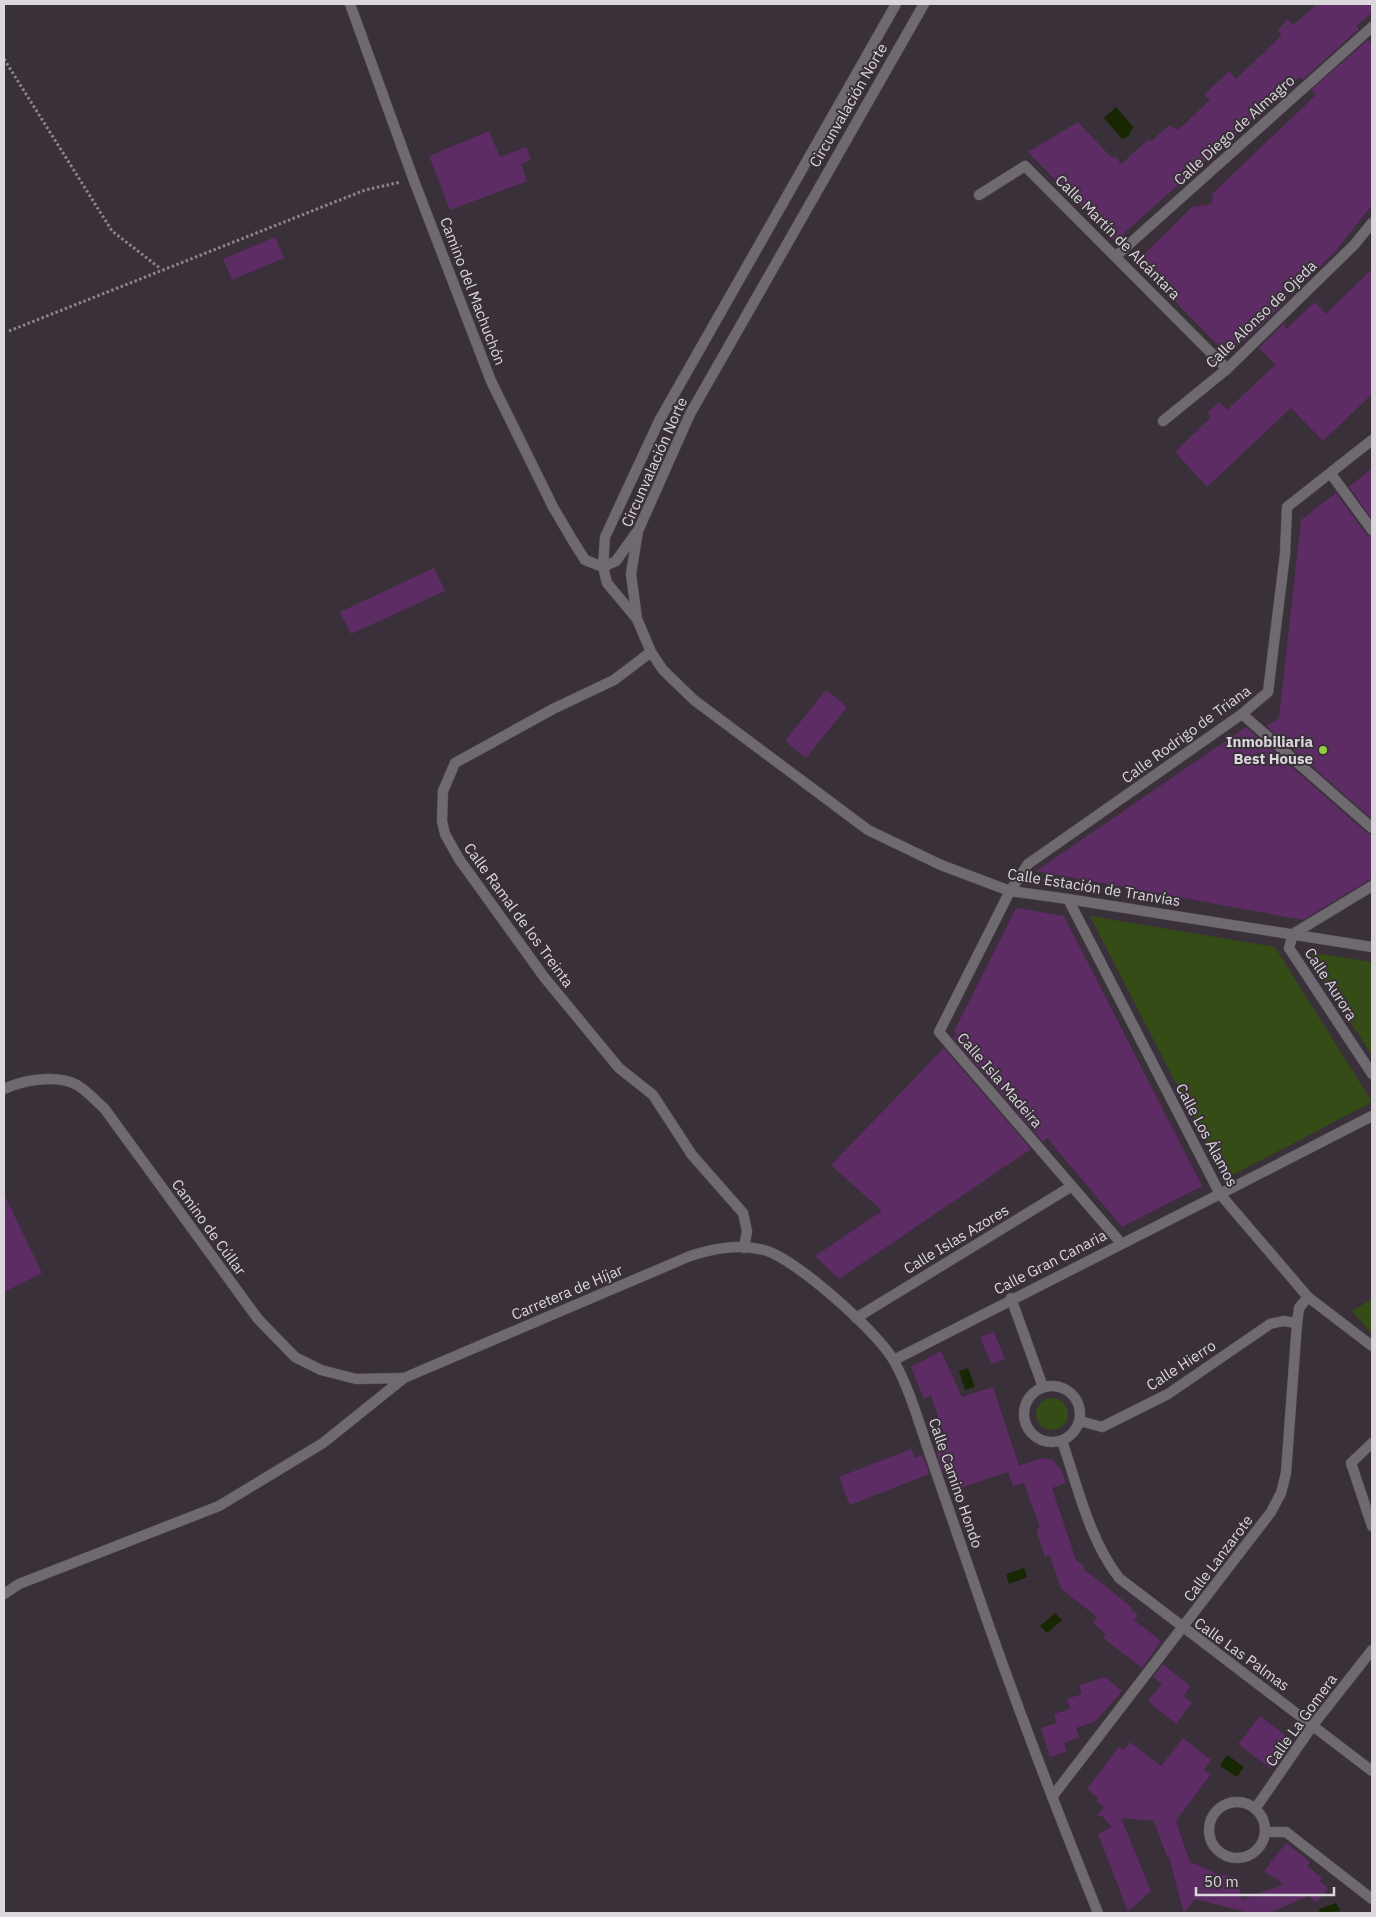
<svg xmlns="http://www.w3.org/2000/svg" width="1376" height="1917" viewBox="0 0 1376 1917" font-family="'IBM Plex Sans',sans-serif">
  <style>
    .green { fill: #354c16 }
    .water { fill: #172701 }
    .building { fill: #5e2c64 }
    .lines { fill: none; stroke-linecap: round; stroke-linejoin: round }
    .minor-casing { stroke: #564e57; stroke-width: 11 }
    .tertiary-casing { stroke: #564e57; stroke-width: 11 }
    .path { stroke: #8c858d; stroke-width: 3; stroke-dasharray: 2.5 2.5; stroke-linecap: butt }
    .minor { stroke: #6f6a6f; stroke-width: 10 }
    .tertiary { stroke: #6f6a6f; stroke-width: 10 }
    .poi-dot { fill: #92cd3e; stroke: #39303a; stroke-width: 2 }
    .labels { text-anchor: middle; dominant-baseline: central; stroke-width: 4; stroke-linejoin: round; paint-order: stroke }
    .street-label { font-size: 15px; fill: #dcd7dd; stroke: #39303a }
    .poi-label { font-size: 15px; font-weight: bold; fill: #dcd7dd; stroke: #39303a; text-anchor: end }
  </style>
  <rect width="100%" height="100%" fill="#39303a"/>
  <g class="green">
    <polygon points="1090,916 1275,947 1372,1102 1225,1179"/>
    <polygon points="1316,953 1372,962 1372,1055 1308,957"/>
    <polygon points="1372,1299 1372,1334 1352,1311"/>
    <circle cx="1052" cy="1414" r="16"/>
  </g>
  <g class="water">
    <polygon points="1116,107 1134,128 1131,130 1129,136 1122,139 1104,118"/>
    <polygon points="968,1368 975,1387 965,1390 959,1371"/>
    <polygon points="1024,1568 1027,1577 1009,1584 1006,1574"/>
    <polygon points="1055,1613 1062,1620 1047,1633 1040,1626"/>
    <polygon points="1227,1755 1244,1767 1237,1777 1220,1766"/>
    <polygon points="1336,1903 1340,1911 1320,1913 1319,1909"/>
  </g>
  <g class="building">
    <polygon points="1317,4 1372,4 1372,13 1356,26 1359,29 1302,80 1300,77 1115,241 1028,152 1078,122 1112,158 1115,156 1121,164 1149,139 1151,141 1170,125 1178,130 1210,100 1204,95 1229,71 1236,79 1282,35 1278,30 1288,19 1293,25"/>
    <polygon points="1368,40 1372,44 1372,205 1334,253 1300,285 1282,282 1283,304 1249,337 1248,335 1228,355 1136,262 1192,207 1212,204 1213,193 1316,95 1311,90"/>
    <polygon points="489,131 500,157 526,147 531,160 521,164 527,181 450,210 429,156"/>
    <polygon points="275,237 284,258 232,280 223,259"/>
    <polygon points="1372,269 1372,394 1323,441 1291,408 1207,487 1175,452 1211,417 1207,413 1219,402 1227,410 1275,365 1259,348 1285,322 1285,330 1315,302 1326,314"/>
    <polygon points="1372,468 1372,519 1349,487"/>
    <polygon points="1336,493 1366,534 1372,537 1372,819 1266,726 1279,718 1301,520"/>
    <polygon points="434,568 445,591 351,634 340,612"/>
    <polygon points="826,690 847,707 806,758 785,741"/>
    <polygon points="1246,727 1367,833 1372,835 1372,878 1303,920 1036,871"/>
    <polygon points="1016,908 1064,916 1202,1186 1122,1227 1047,1138 1043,1142 953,1038 957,1034 954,1031"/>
    <polygon points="944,1048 1031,1149 839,1279 815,1256 882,1211 831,1165"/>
    <polygon points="4,1194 42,1273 4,1292"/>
    <polygon points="994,1332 1005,1359 991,1364 980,1337"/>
    <polygon points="941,1351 962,1397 993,1387 1019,1466 1041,1458 1053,1460 1061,1470 1066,1483 1052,1488 1076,1560 1083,1565 1085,1570 1133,1608 1131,1610 1138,1615 1134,1620 1161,1641 1142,1668 1103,1638 1106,1634 1093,1623 1097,1617 1061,1589 1050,1555 1045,1557 1036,1529 1040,1528 1024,1483 1013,1486 1008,1472 955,1490 947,1468 942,1470 936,1450 948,1445 931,1395 924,1399 911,1367"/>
    <polygon points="911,1449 915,1458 923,1455 929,1474 850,1505 839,1477"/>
    <polygon points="1163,1664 1190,1686 1184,1696 1192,1703 1176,1724 1148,1701 1162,1684 1153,1677"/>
    <polygon points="1105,1677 1122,1691 1096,1721 1076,1728 1079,1737 1064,1743 1067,1751 1050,1757 1041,1728 1057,1723 1054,1714 1070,1709 1067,1699 1082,1694 1079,1685"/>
    <polygon points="1260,1716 1292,1741 1271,1769 1238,1744"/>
    <polygon points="1183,1738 1211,1760 1204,1770 1210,1775 1176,1821 1190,1862 1218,1874 1239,1878 1241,1900 1284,1884 1264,1871 1286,1843 1310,1862 1307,1866 1322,1878 1319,1881 1328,1888 1317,1903 1308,1896 1270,1913 1243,1913 1242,1911 1195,1899 1184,1913 1169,1857 1167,1857 1154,1821 1121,1818 1151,1891 1128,1912 1098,1834 1112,1827 1102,1816 1097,1816 1104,1807 1096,1801 1098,1798 1087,1789 1119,1747 1124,1750 1130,1742 1161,1766"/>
  </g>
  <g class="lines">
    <defs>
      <g id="minor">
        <polyline points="979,195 1025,166 1227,369"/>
        <polyline points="1116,256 1372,27"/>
        <polyline points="1163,421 1227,369 1354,245 1372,223"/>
        <polyline points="1331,474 1372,530"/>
        <polyline points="1242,714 1372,828"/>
        <polyline points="1372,886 1293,934 1289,948 1372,1074"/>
        <polyline points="1068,899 1372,947"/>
        <polyline points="1220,1194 1372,1116"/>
        <polyline points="1121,1243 939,1032 1010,891 1028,864 1242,714 1268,692 1285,554 1287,507 1372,440"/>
        <polyline points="1011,1298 1043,1387"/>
        <polyline points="856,1318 1072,1186"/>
        <circle cx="1052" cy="1414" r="28"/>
        <polyline points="1080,1421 1102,1427 1168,1394 1270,1324 1283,1321 1297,1323"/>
        <path d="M1062,1441C1078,1487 1089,1539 1119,1578L1372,1771"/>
        <polyline points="1372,1443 1351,1463 1372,1526"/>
        <polyline points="1052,1797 1271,1512 1281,1493 1286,1473 1297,1323 1299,1308 1308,1297"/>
        <circle cx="1237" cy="1830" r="28"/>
        <polyline points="1255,1809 1313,1725 1372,1650"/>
        <polyline points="1265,1832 1286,1832 1372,1899"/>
      </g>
      <g id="tertiary">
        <polyline points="350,4 413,178 491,381 553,507 573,541 585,560 603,567"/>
        <polyline points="924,4 690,414 638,531 631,574 637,619 651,652 663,670 694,700 868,830 941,865 1010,891 1068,899 1220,1194 1308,1297 1372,1346"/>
        <polyline points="603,567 616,561 636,533"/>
        <polyline points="637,619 607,583 603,567 605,537 659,421 896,4"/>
        <polyline points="651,652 614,680 553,709 455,763 443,791 442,821 445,834 459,859 544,977 619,1068 653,1095 692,1155 743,1213 747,1231 744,1248"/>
        <path d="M4,1089C23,1080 57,1074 77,1085C87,1091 96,1101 104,1108L258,1319L295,1357L321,1370L356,1379L404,1378"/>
        <polyline points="894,1360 1220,1194"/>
        <path d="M4,1594L19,1584L219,1506L323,1443L404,1378L690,1256C715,1248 738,1244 764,1250C795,1258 879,1333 894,1361C908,1386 917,1416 926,1443C941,1487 956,1531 971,1574C1010,1689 1053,1801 1098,1913"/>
      </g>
    </defs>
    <use href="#minor" class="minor-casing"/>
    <use href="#tertiary" class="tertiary-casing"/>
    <g class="path">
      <polyline points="4,59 112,231 161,269"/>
      <polyline points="9,331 365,190 401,182"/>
    </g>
    <use href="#minor" class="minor"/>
    <use href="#tertiary" class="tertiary"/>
  </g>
  <circle class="poi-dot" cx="1323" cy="750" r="5"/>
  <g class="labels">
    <g class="street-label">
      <text transform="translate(848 105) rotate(-60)">Circunvalación Norte</text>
      <text transform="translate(1234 130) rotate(-42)">Calle Diego de Almagro</text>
      <text transform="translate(1118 237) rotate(45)">Calle Martín de Alcántara</text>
      <text transform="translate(473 291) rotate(69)">Camino del Machuchón</text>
      <text transform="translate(1261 314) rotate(-44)">Calle Alonso de Ojeda</text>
      <text transform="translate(654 462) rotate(-66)">Circunvalación Norte</text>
      <text transform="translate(1186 734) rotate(-36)">Calle Rodrigo de Triana</text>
      <text transform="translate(1094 887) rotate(9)">Calle Estación de Tranvías</text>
      <text transform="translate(519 915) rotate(54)">Calle Ramal de los Treinta</text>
      <text transform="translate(1331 984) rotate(57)">Calle Aurora</text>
      <text transform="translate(1000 1080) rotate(49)">Calle Isla Madeira</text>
      <text transform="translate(1207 1135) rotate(62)">Calle Los Álamos</text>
      <text transform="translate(209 1227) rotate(54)">Camino de Cúllar</text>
      <text transform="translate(956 1239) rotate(-31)">Calle Islas Azores</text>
      <text transform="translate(1050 1262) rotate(-27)">Calle Gran Canaria</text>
      <text transform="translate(567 1292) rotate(-23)">Carretera de Híjar</text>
      <text transform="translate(1181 1365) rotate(-33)">Calle Hierro</text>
      <text transform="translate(956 1483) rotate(71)">Calle Camino Hondo</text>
      <text transform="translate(1218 1558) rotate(-53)">Calle Lanzarote</text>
      <text transform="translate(1242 1654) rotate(36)">Calle Las Palmas</text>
      <text transform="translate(1301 1720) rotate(-54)">Calle La Gomera</text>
    </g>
    <g class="poi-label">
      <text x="1313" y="741">Inmobiliaria<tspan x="1313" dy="17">Best House</tspan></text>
    </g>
  </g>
  <rect width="1376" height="1917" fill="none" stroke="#dcd7dd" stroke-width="10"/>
  <path d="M1196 1887v8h138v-8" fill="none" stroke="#dcd7dd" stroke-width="2.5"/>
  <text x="1204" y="1887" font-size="15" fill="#dcd7dd" stroke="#39303a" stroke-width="4" paint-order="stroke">50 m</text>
</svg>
